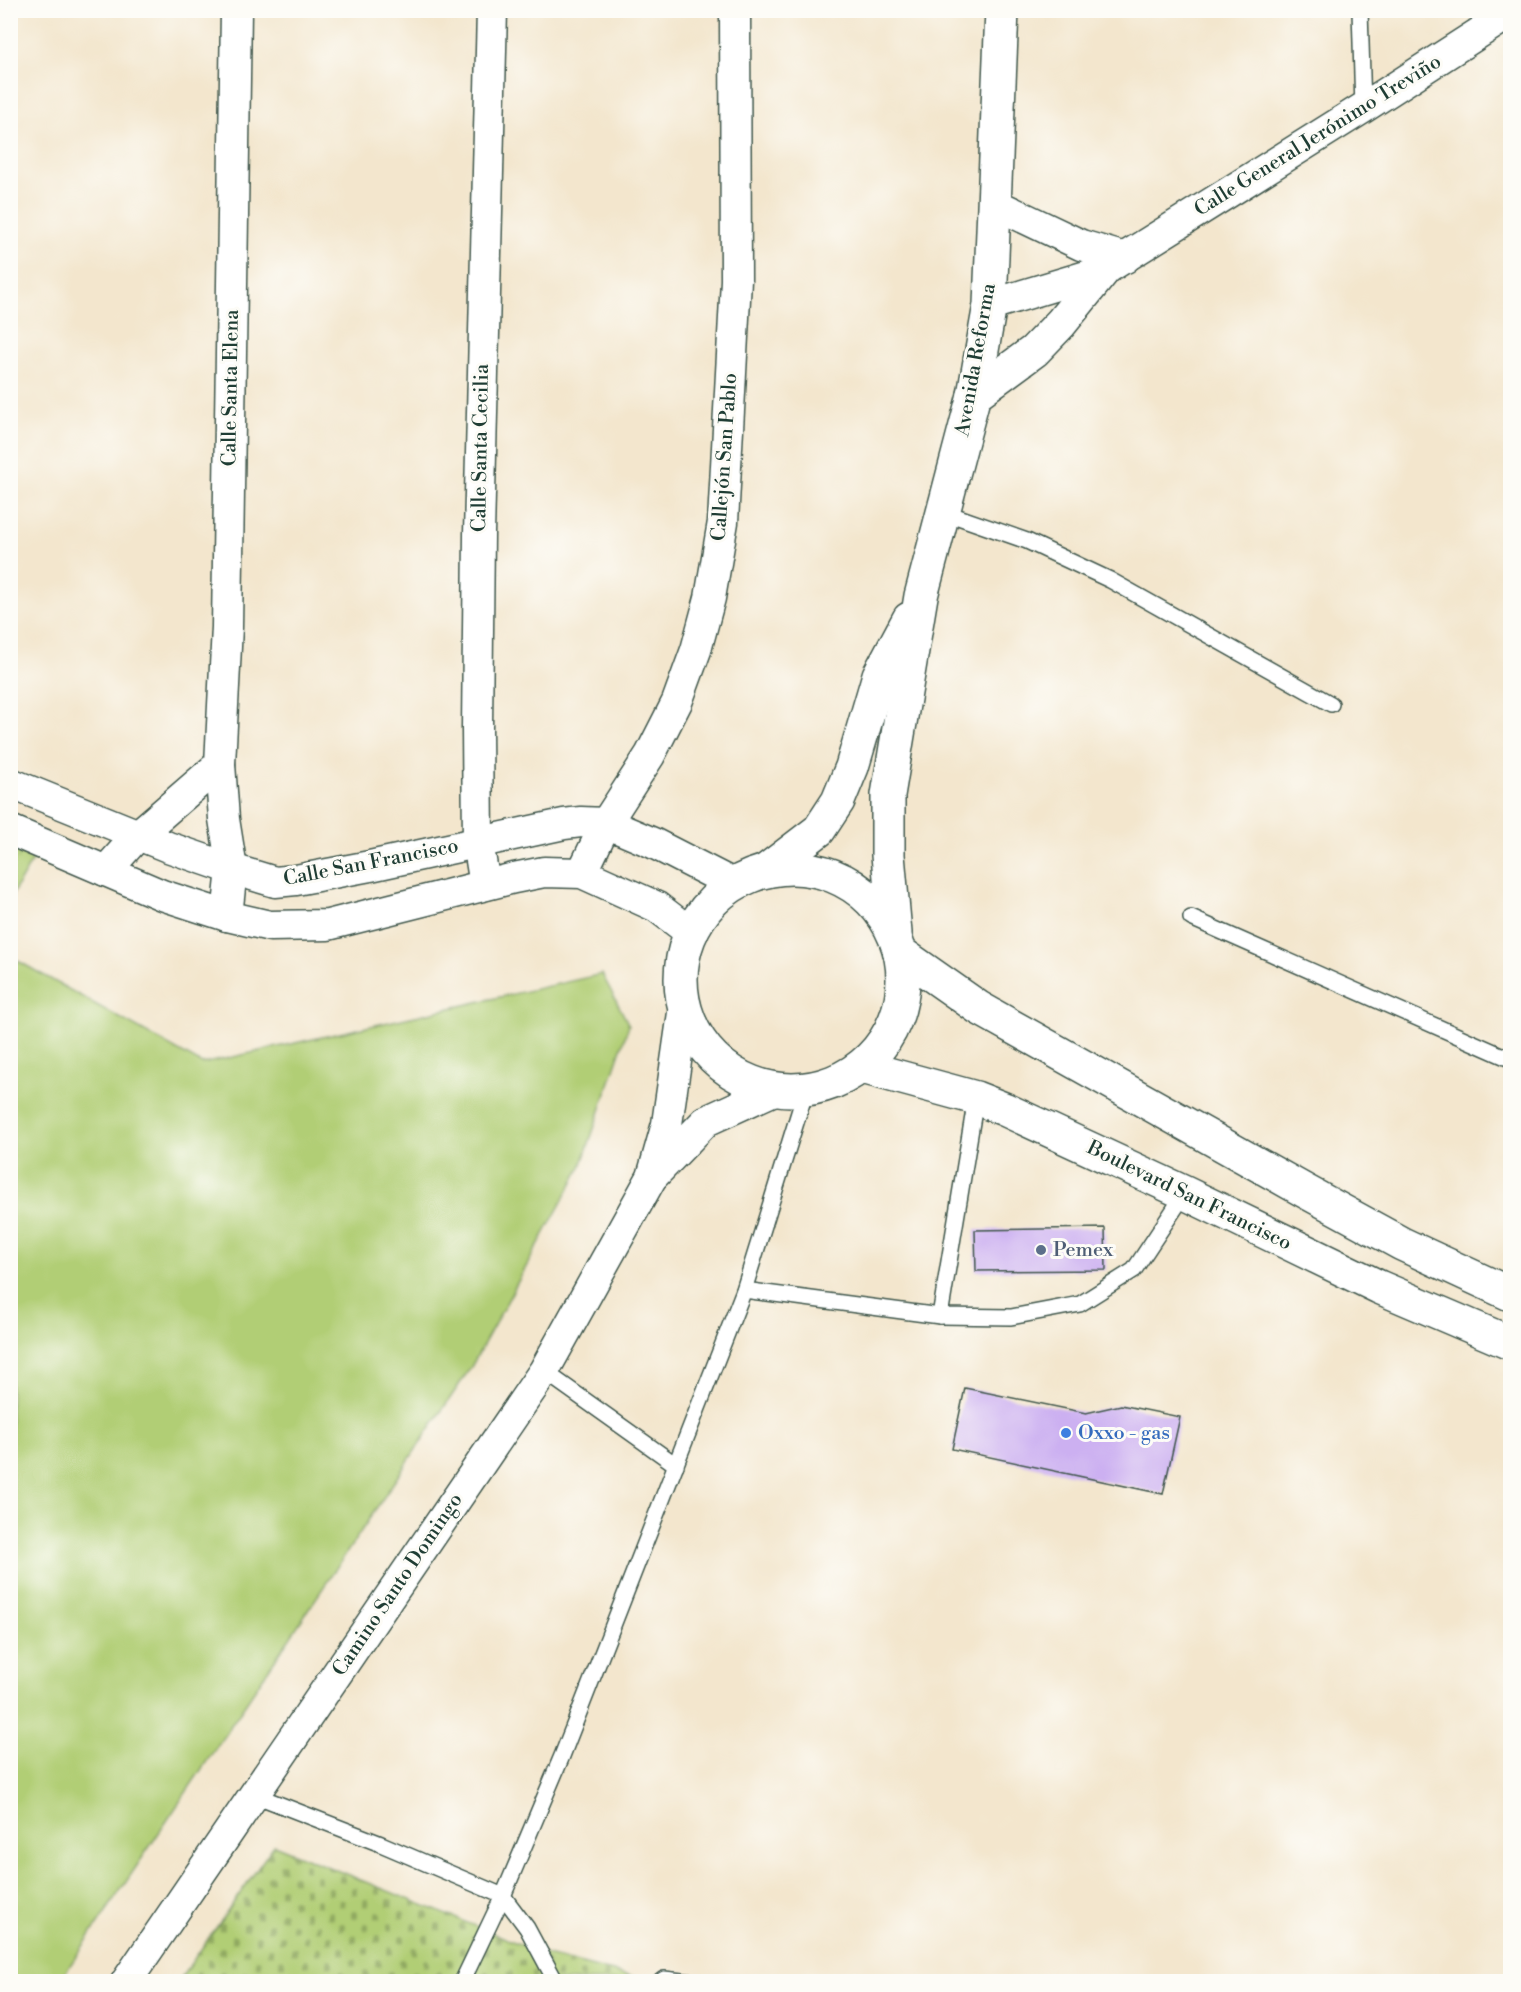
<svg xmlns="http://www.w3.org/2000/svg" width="1521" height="1992" viewBox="0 0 1521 1992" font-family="'Libre Bodoni',serif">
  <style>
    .grass { fill: #b1ce74; stroke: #688654; stroke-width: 1.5 }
    .cemetery { fill: url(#cemetery-stones); stroke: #688654; stroke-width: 1.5 }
    .park { fill: url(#park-crowns); stroke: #688654; stroke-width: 1.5 }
    .building { fill: #ccb0f1 }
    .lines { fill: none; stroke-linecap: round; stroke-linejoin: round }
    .lane-casing { stroke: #3f564b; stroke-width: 18 }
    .street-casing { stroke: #3f564b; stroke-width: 33 }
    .secondary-casing { stroke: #3f564b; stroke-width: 36 }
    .lane { stroke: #fff; stroke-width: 15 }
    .street { stroke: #fff; stroke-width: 30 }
    .secondary { stroke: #fff; stroke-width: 33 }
    .service-dot { fill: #5c6f8a; stroke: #fdfcf7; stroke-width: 2 }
    .shop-dot { fill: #3f7fe0; stroke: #fdfcf7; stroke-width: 2 }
    .labels { text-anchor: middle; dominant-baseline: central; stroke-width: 6; stroke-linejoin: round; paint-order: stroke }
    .street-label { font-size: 20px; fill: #1f3d34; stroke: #fdfcf7 }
    .service-label { font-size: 20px; fill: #4e5e75; stroke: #fdfcf7; text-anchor: start }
    .shop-label { font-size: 20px; fill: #366cbe; stroke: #fdfcf7; text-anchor: start }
  </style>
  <defs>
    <pattern id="cemetery-stones" width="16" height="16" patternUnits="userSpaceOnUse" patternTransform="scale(1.5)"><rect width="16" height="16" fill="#b1ce74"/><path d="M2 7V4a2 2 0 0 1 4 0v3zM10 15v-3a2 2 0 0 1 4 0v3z" fill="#8fa860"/></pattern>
    <pattern id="park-crowns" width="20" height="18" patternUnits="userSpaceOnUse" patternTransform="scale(1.5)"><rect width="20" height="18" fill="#b1ce74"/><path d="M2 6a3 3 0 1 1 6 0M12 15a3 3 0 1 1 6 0" fill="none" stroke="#8fa860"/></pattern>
  </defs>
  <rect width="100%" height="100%" fill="#fdfcf7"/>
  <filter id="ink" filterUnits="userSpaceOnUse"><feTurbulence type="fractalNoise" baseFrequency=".0167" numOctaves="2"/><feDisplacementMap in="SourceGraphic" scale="12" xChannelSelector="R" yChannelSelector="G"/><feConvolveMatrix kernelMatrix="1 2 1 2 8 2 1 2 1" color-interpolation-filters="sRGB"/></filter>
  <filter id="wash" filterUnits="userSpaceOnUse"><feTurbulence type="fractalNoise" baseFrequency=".008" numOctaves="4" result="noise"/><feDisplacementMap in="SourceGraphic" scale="24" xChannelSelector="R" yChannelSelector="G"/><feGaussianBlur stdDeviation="1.35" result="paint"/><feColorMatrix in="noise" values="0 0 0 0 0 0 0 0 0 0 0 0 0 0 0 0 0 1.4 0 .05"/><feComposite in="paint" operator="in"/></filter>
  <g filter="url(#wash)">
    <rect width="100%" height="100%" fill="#f3e6cd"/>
    <polygon class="grass" points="11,957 202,1064 602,974 629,1025 581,1167 471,1367 59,1982 10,1981"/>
    <polygon class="cemetery" points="274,1845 547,1955 648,1981 178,1982"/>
    <polygon class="park" points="11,848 33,859 11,897"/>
    <g id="blocks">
      <g class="building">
        <polygon points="1105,1228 1106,1270 976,1271 975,1230"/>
        <polygon points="965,1388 1086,1413 1121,1405 1180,1417 1163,1494 952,1449"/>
      </g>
    </g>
  </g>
  <g filter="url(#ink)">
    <use href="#blocks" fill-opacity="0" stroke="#3f564b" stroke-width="1.5"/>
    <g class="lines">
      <defs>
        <g id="lane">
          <polyline points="1360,10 1363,108"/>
          <polyline points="944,512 1027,541 1110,580 1331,704"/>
          <polyline points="1191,918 1510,1059"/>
          <polyline points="744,1290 940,1316 1011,1317 1080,1304 1134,1270 1185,1193"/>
          <polyline points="940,1316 976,1098"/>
          <polyline points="544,1371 676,1465"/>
          <polyline points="255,1795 381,1844 503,1896 527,1928 556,1982"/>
          <polyline points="462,1982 503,1896 562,1756 744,1290 806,1090"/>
          <polyline points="660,1982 664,1979 691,1982"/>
        </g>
        <g id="street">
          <polyline points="995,204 1081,245 1125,258"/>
          <polyline points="990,305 1103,271 1363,108 1510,13"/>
          <polyline points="10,783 168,847 232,869 275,882 296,880 370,866 564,824 581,822 606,823 653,843 733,884"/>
          <polyline points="10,830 162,895 227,916 270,926 328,925 514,878 544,872 582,873 657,907 691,933"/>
          <polyline points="106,871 138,835 220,764"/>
          <polyline points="582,873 606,823 650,755 677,702 696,650 710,598 723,522 736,280 735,10"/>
          <polyline points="485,885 478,842 477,728 479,534 492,10"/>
          <polyline points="227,916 232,869 224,819 220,764 227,627 236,10"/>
          <polyline points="654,1175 706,1121 774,1090"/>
          <polyline points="126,1982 544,1371 652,1177 667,1124 684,1006"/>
        </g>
        <g id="secondary">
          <polyline points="974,395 1034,351 1061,323 1103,271"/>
          <circle cx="792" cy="979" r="111"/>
          <polyline points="768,869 819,830 838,801 852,767 879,675 909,619"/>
          <polyline points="895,933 888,855 888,795 921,596 974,395 990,305 1002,10"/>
          <polyline points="902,954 979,1008 1305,1191 1402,1244 1510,1294"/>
          <polyline points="862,1067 976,1098 1004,1109 1185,1193 1379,1287 1510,1343"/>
        </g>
      </defs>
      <use href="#lane" class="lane-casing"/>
      <use href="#street" class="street-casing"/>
      <use href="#secondary" class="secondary-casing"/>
      <use href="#lane" class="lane"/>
      <use href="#street" class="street"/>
      <use href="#secondary" class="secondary"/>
    </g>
  </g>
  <circle class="service-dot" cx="1041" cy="1250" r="6"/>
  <circle class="shop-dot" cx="1066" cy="1433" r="6"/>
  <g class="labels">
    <g class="street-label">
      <text transform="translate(1318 136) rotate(-32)">Calle General Jerónimo Treviño</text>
      <text transform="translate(976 360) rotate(-80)">Avenida Reforma</text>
      <text transform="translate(231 388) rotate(-89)">Calle Santa Elena</text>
      <text transform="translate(481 448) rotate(-89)">Calle Santa Cecilia</text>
      <text transform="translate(725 457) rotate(-86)">Callejón San Pablo</text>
      <text transform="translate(371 863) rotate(-11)">Calle San Francisco</text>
      <text transform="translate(1189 1196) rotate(26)">Boulevard San Francisco</text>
      <text transform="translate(398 1585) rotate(-56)">Camino Santo Domingo</text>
    </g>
    <g class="service-label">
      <text x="1053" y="1250">Pemex</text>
    </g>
    <g class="shop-label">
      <text x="1078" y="1433">Oxxo - gas</text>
    </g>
  </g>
  <rect width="1521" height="1992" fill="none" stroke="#fdfcf7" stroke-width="36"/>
</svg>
